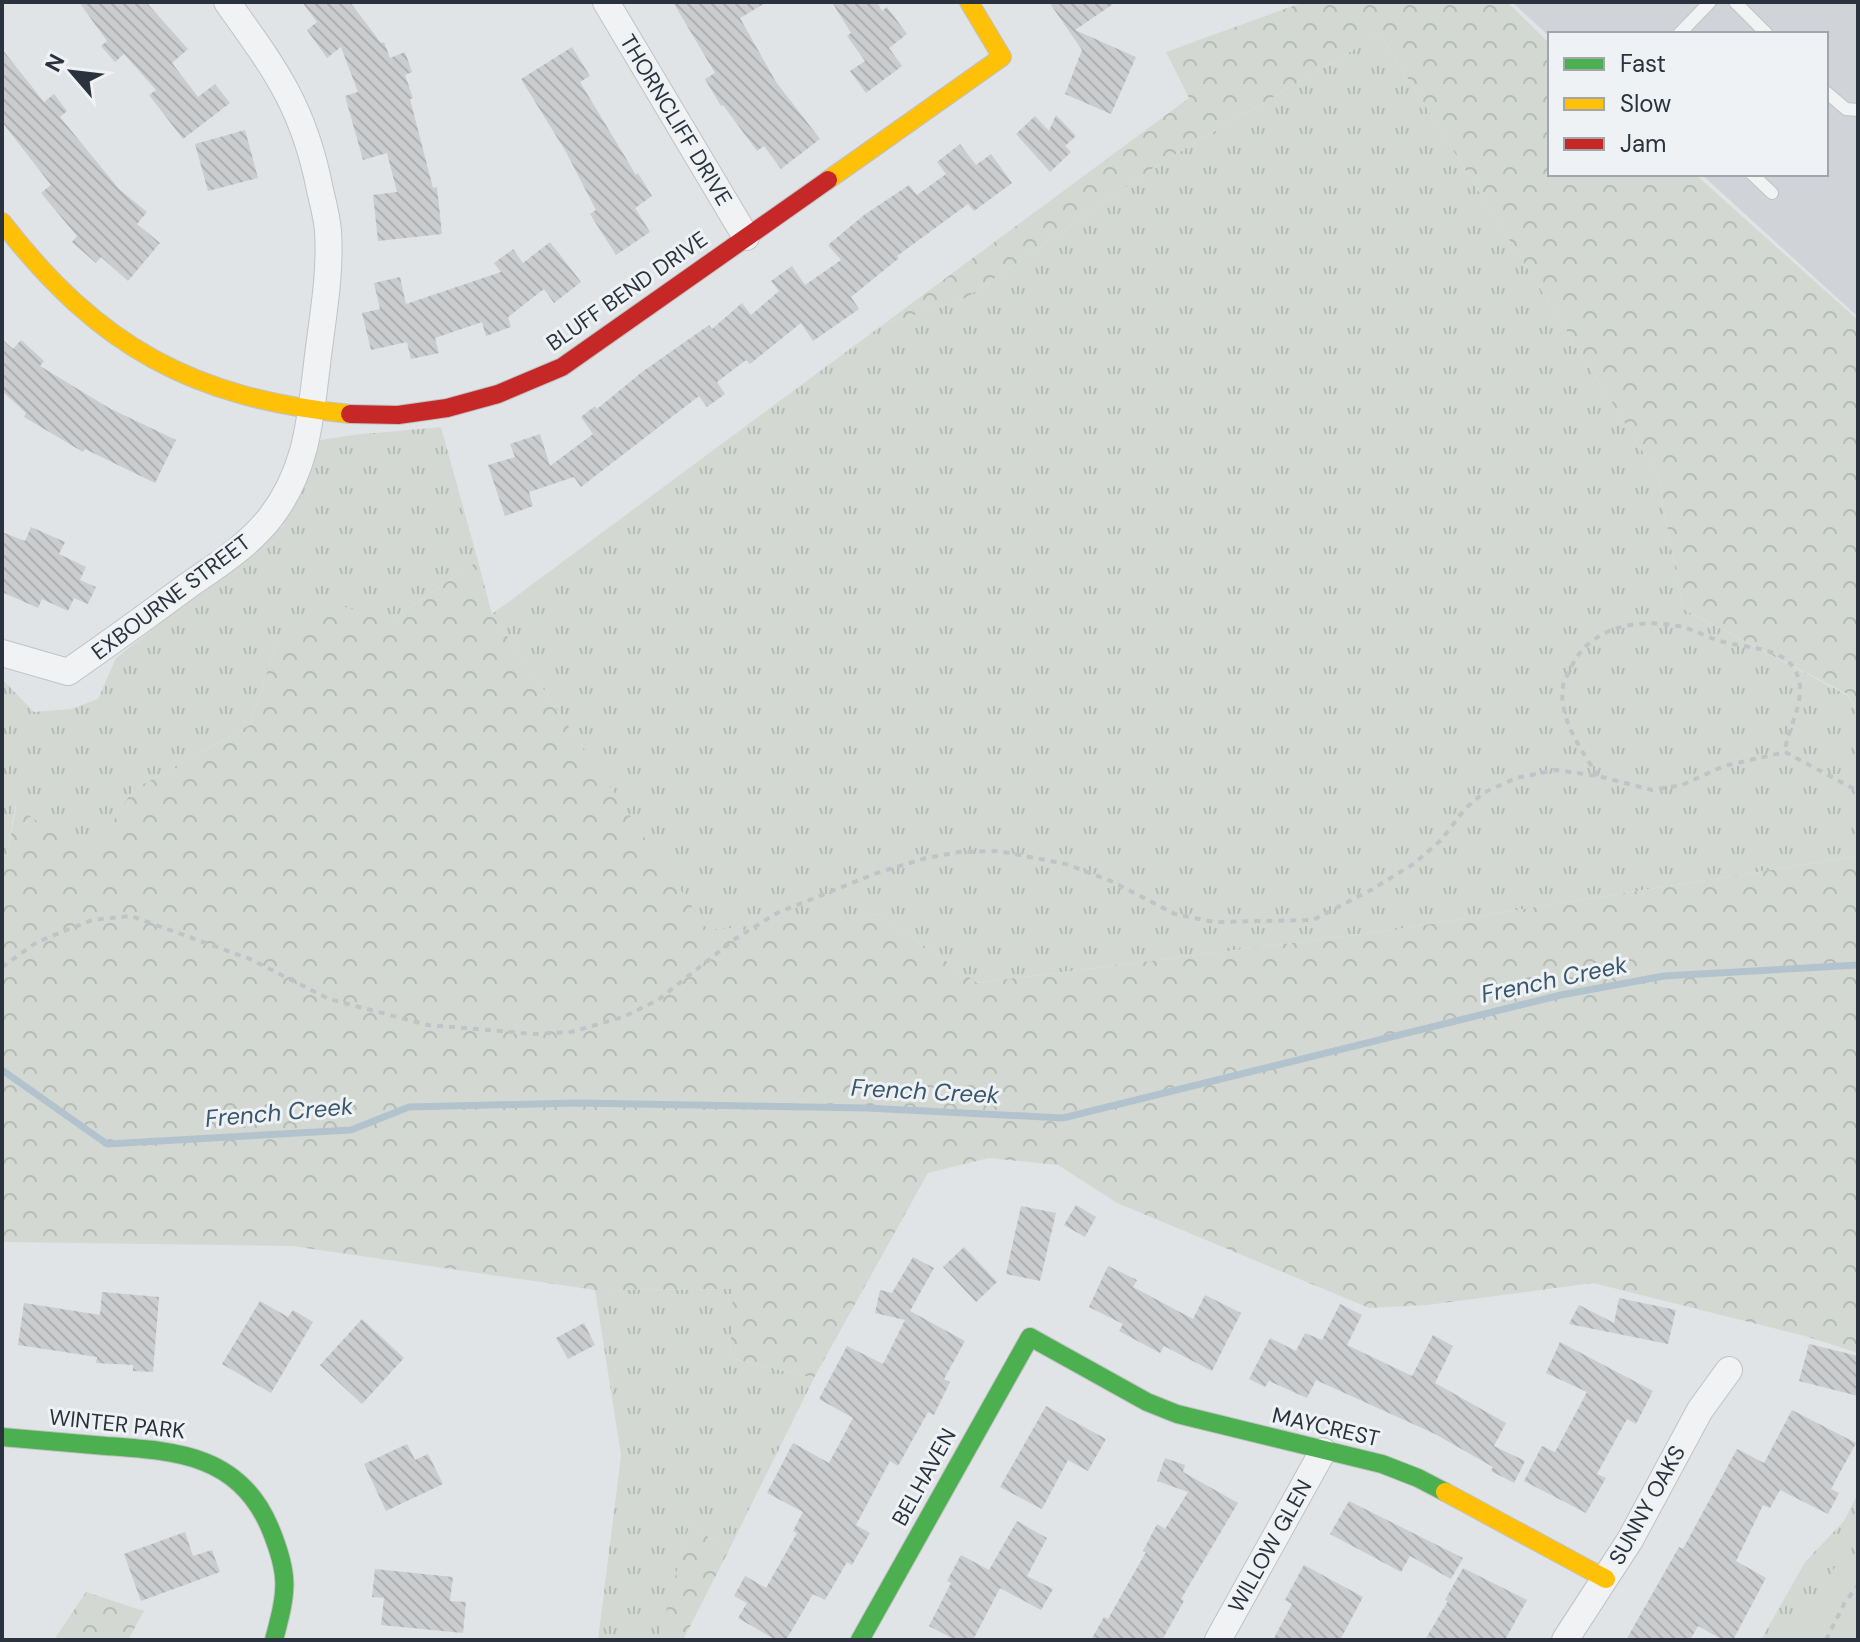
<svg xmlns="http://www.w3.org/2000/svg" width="1860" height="1642" viewBox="0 0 1860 1642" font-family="'DM Sans',sans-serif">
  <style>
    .built { fill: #d0d4d9 }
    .grass { fill: url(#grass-tufts) }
    .forest { fill: url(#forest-crowns) }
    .green { fill: #d3d9d2 }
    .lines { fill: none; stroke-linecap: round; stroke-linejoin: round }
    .stream { stroke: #b2c3ce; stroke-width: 7 }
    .building { fill: url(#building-back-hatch) }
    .lane-casing { stroke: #c0c2c4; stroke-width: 14 }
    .street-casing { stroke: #c0c2c4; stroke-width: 28 }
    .fast-casing { stroke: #c0c2c4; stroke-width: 20 }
    .slow-casing { stroke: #c0c2c4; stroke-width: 20 }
    .jam-casing { stroke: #c0c2c4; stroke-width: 20 }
    .path { stroke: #c1c4c6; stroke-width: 4; stroke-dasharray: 6 6; stroke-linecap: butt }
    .lane { stroke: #f0f2f3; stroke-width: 12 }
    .street { stroke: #f0f2f3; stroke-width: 26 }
    .fast { stroke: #4caf50; stroke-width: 18 }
    .slow { stroke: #ffc107; stroke-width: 18 }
    .jam { stroke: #c62828; stroke-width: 18 }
    .labels { text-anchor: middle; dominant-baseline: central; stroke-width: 6; stroke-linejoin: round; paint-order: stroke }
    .street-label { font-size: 22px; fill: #2a333d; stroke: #eff2f5 }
    .water-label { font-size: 24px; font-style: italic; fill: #39566c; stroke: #eff2f5 }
  </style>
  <defs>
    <pattern id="grass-tufts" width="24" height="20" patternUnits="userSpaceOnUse" patternTransform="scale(2)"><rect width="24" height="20" fill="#d3d9d2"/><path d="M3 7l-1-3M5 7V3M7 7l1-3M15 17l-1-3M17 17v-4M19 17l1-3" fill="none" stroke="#b5bbb5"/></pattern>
    <pattern id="forest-crowns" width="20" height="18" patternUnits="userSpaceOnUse" patternTransform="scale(2)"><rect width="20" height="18" fill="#d3d9d2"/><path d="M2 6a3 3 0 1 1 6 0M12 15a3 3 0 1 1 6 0" fill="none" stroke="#b5bbb5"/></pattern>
    <pattern id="building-back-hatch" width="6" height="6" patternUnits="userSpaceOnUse" patternTransform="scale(2)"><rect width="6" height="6" fill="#caccce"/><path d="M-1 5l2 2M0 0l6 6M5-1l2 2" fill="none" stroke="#aeb0b2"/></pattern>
  </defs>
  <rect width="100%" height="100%" fill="#e1e4e6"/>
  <polygon class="built" points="1512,2 1858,2 1858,317 1701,174 1826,174 1826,34 1550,34 1550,37"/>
  <g class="grass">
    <polygon points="1380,34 1657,474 1683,609 1847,695 1858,712 1858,856 1386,931 977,983 879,914 708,931 492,614 881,326 966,298 1159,164"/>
    <polygon points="441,427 478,561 391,620 276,644 250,725 133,790 89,860 15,806 5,869 2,867 2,679 34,712 71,709 98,699 116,658 283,526 314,441 353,435"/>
    <polygon points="734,1289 730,1358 814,1378 728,1552 690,1523 659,1640 598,1640 621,1455 595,1290"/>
    <polygon points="1858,1493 1858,1622 1846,1640 1761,1640 1805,1562 1844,1521"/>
  </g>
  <g class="forest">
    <polygon points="1304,2 1507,2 1550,44 1550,174 1695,174 1858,320 1858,712 1847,694 1683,609 1657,474 1380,34 1159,164 966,298 881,326 1189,98 1166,52"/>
    <polygon points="478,561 492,614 708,930 879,914 977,983 1386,931 1858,856 1858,1353 1805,1336 1593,1283 1428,1305 1369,1308 1117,1203 1058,1165 989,1158 928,1173 814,1378 730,1358 733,1289 595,1290 292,1246 2,1242 2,867 5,868 16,806 89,859 133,790 250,725 276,644 328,602 391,620"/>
    <polygon points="690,1523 728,1552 683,1640 658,1640"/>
    <polygon points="86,1592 144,1611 128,1640 54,1640"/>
  </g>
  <polygon class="green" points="1842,1553 1858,1562 1858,1640 1797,1640"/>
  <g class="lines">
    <polyline class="stream" points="2,1070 107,1144 351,1130 409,1107 578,1103 866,1108 1063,1118 1561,995 1664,976 1858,965"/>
  </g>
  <g class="building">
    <polygon points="79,2 146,2 188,49 172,63 198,97 215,84 230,103 183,139 149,95 156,90 124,54 115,62 101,46 107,41"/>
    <polygon points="302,2 350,2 381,43 384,42 390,58 405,52 412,72 405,75 413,98 410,99 433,188 437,187 442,234 378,241 373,195 397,192 387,153 363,160 345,96 358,92 341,47 327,58 307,30 317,22"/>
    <polygon points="673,2 767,2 740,18 776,82 820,139 781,169 764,146 757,151 723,105 721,106 705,79 715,73"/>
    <polygon points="832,2 877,2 882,11 887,7 907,34 889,48 902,66 866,93 850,71 865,61 847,36 851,33"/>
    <polygon points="1049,2 1116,2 1075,30 1136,57 1111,114 1065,94 1082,50"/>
    <polygon points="572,47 590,76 580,82 636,175 638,173 652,196 635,208 650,232 616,255 590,214 596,210 566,152 521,79"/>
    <polygon points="2,49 44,102 54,94 67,111 60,117 119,189 147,212 137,224 160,243 128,281 101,257 96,263 72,242 77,236 41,193 51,185 2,122"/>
    <polygon points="1056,115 1076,136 1065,146 1071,152 1050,172 1016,134 1035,116 1049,131"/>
    <polygon points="245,130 258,178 208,191 195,144"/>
    <polygon points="960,144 976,165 991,154 1012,183 974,211 968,204 897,256 899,258 851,297 859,309 813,341 801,323 750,364 746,360 717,382 725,394 707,407 699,396 581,487 574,477 529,492 533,506 505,516 488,465 515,457 510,444 540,434 550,466 593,434 581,417 595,406 597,409 642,372 709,325 712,329 742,303 751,315 779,291 771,281 792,266 805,285 841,260 828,245 864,215 909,185 917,195 946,174 937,162"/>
    <polygon points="550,242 581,282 554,303 544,289 508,317 511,327 486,336 482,322 435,338 439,353 411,359 407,342 371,350 362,313 380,309 374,283 400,277 406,304 501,272 494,263 513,249 523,263"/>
    <polygon points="2,339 13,349 21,340 44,361 40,366 109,408 176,440 155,483 85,449 83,452 24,417 26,413 2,391"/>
    <polygon points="31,527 65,542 59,554 86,567 80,580 96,587 88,604 74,598 68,611 42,599 38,608 2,592 2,532 25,541"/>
    <polygon points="1076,1205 1096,1217 1085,1237 1064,1225"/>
    <polygon points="1021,1206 1056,1213 1040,1281 1006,1274"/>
    <polygon points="964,1247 997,1282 976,1302 943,1267"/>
    <polygon points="913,1257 934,1268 910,1311 965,1341 944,1379 950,1382 934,1415 928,1412 898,1466 890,1461 856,1525 870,1533 852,1565 847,1562 825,1600 813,1594 786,1640 776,1640 738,1618 747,1603 734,1596 745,1576 766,1588 797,1533 793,1531 803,1512 767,1493 793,1443 829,1463 853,1418 819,1399 847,1346 883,1364 905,1320 875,1313 880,1290 892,1293"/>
    <polygon points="1108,1266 1137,1280 1133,1287 1193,1319 1205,1295 1241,1313 1212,1371 1164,1346 1160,1353 1119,1331 1123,1324 1089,1307"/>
    <polygon points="102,1292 159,1297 153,1372 133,1371 133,1365 96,1363 97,1357 18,1345 24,1303 100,1315"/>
    <polygon points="1619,1298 1676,1310 1668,1344 1569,1324 1579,1305 1614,1323"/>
    <polygon points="260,1301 288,1317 293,1310 313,1322 271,1393 222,1364"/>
    <polygon points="1340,1304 1362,1315 1347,1345 1412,1376 1433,1335 1453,1346 1435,1383 1506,1423 1494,1446 1525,1461 1514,1483 1491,1471 1493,1467 1435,1434 1316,1380 1307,1398 1269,1381 1265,1387 1249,1379 1270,1338 1296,1351 1305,1333 1322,1340"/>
    <polygon points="362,1319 404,1358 362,1404 320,1365"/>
    <polygon points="584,1323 595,1345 568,1359 556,1338"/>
    <polygon points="1560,1342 1653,1391 1636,1424 1627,1419 1597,1474 1606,1478 1586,1513 1524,1481 1542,1446 1555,1452 1587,1392 1546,1373"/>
    <polygon points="1809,1344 1858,1356 1858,1396 1799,1381"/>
    <polygon points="1046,1406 1106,1439 1088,1471 1068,1460 1042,1509 1000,1487"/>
    <polygon points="1792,1410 1856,1443 1831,1489 1839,1493 1828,1514 1780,1490 1770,1508 1763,1505 1736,1561 1766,1578 1733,1640 1723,1640 1698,1626 1690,1640 1626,1640 1679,1547 1683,1549 1737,1449 1764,1463"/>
    <polygon points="407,1444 415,1460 428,1454 443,1484 386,1511 364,1464"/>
    <polygon points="1165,1458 1185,1465 1183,1472 1238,1503 1181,1599 1184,1601 1162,1640 1091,1640 1104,1617 1108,1619 1146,1552 1143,1551 1157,1524 1165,1529 1188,1492 1157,1481"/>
    <polygon points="1349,1501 1463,1558 1451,1579 1410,1556 1401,1572 1330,1534"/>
    <polygon points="1017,1521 1047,1538 1027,1576 1053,1589 1041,1610 1000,1588 973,1640 955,1640 929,1626 951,1583 947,1581 961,1555 989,1570"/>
    <polygon points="185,1532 193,1556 212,1550 220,1572 141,1601 124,1554"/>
    <polygon points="1304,1565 1363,1597 1340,1640 1273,1640 1292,1604 1285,1600"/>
    <polygon points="1463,1568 1527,1600 1505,1640 1425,1640 1448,1601 1445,1600"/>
    <polygon points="375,1569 453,1577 450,1601 466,1602 463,1633 381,1625 384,1598 372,1597"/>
  </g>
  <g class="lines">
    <defs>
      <g id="lane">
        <polyline points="1735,2 1767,34"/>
        <polyline points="1679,34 1710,2"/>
        <polyline points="1826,92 1846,109 1858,110"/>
        <polyline points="1752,174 1772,193"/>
      </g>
      <g id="street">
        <polyline points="606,2 746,237"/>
        <path d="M2,653L68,672C108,644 147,616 186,587C216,566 247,547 270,518C307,470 310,421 317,364C322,320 331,275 328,231C327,217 323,203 320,190C304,107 275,69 227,2"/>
        <polyline points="1218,1640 1323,1451"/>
        <polyline points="1565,1640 1630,1540 1700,1410 1729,1370"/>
      </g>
      <g id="fast">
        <path d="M2,1437C37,1440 71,1443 106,1446C175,1451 239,1454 270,1528C290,1576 287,1591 274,1640"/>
        <polyline points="860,1640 1030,1337 1147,1402 1177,1414 1382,1464 1418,1478 1445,1492"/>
      </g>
      <g id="slow">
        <polyline points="828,180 1002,57 969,2"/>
        <path d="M2,222C99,347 192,398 350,414"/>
        <polyline points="1445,1492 1606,1579"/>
      </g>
      <polyline id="jam" points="350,414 398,415 447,408 498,394 562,367 828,180"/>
    </defs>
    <use href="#lane" class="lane-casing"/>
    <use href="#street" class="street-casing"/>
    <use href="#fast" class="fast-casing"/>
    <use href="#slow" class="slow-casing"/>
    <use href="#jam" class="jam-casing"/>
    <g class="path">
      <path d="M1598,776C1582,751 1558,718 1563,687C1563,681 1568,675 1570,670C1588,627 1636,618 1678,626C1694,629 1708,638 1724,642C1746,648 1782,647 1795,670C1810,697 1787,726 1785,752"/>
      <polyline points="2,967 37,942 92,920 131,916 250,959 329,999 428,1025 534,1034 571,1032 623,1017 658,1000 735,939 777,913 877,873 926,858 959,852 999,851 1066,864 1111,881 1175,914 1214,922 1313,920 1371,890 1415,863 1441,840 1465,809 1483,793 1516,778 1556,770 1598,776 1652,790 1682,785 1724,766 1785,752 1858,791"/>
      <polyline points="1826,1640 1844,1604 1858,1585"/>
    </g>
    <use href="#lane" class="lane"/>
    <use href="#street" class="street"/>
    <use href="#fast" class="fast"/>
    <use href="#slow" class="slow"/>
    <use href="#jam" class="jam"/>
  </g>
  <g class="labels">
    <g class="street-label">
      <text transform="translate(676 120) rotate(59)">THORNCLIFF DRIVE</text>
      <text transform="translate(627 291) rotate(-35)">BLUFF BEND DRIVE</text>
      <text transform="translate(171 597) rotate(-37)">EXBOURNE STREET</text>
      <text transform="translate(117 1424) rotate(6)">WINTER PARK</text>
      <text transform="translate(1326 1427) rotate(13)">MAYCREST</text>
      <text transform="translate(924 1477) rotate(-61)">BELHAVEN</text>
      <text transform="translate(1647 1505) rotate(-61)">SUNNY OAKS</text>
      <text transform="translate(1270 1546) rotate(-61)">WILLOW GLEN</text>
    </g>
    <g class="water-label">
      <text transform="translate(1554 979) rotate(-12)">French Creek</text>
      <text transform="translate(925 1091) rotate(3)">French Creek</text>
      <text transform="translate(279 1112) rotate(-5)">French Creek</text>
    </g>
  </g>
  <rect width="1860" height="1642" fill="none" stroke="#2a333d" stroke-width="8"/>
  <rect x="1548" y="32" width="280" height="144" fill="#eff2f5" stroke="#a0a6ab" stroke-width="2"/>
  <rect x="1564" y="58" width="40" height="12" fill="#4caf50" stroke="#a0a6ab" stroke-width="2"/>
  <text x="1620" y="72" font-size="24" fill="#2a333d">Fast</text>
  <rect x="1564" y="98" width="40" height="12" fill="#ffc107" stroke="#a0a6ab" stroke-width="2"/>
  <text x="1620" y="112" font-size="24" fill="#2a333d">Slow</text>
  <rect x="1564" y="138" width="40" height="12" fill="#c62828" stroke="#a0a6ab" stroke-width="2"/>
  <text x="1620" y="152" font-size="24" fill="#2a333d">Jam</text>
  <g transform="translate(72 72) rotate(298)" stroke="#eff2f5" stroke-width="6" paint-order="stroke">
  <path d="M0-6L14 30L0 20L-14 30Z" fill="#2a333d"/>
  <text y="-12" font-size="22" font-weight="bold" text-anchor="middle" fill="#2a333d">N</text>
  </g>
</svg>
